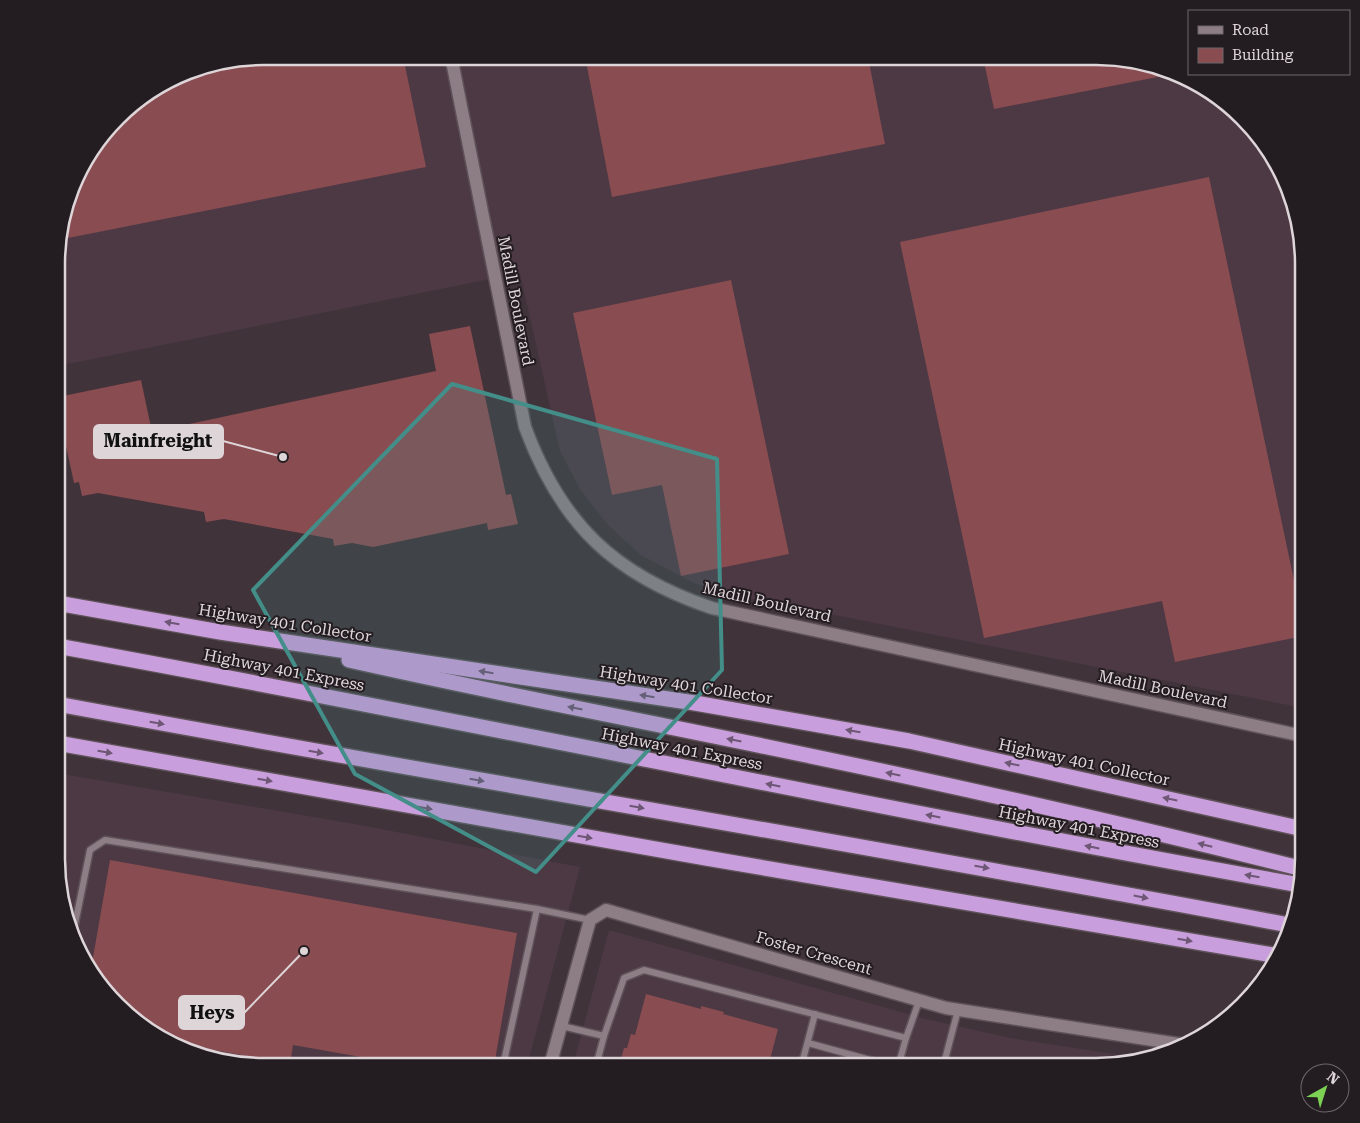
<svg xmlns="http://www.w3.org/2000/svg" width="1360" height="1123" viewBox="0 0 1360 1123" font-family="'Roboto Serif',serif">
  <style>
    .built { fill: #4d3944 }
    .building { fill: #894c51 }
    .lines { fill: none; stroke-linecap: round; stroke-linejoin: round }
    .lane-casing { stroke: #5e5258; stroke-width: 9 }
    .street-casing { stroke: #5e5258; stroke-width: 15 }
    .highway-casing { stroke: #5e5258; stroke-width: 18 }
    .lane { stroke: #8d7d85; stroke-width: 6 }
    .street { stroke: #8d7d85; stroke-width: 12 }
    .highway { stroke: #c99edc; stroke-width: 15 }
    .oneway { fill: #6e5675 }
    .marked { fill: #438e89; fill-opacity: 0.2; stroke: #438e89; stroke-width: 4; stroke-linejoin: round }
    .labels { text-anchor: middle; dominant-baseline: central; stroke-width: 4; stroke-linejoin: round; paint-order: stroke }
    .street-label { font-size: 16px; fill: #ded5d9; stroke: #231c20 }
    .rim { fill: none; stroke: #ded5d9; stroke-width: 2.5 }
    .leader { fill: none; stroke: #ded5d9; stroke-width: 2 }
    .callout-dot { fill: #ded5d9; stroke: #231c20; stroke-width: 2 }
    .callout { fill: #ded5d9; stroke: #ded5d9; stroke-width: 2 }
    .callout-label { font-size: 18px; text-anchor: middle; font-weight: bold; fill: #111 }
  </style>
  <rect width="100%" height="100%" fill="#40333a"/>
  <g class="built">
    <polygon points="264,56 1110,57 1176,72 1243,117 1288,184 1304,264 1303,708 749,598 694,583 641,555 608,525 580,489 560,451 520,273 58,366 58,236 84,160 127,108 197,67"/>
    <polygon points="57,773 360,825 580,867 527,1066 250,1066 184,1051 117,1006 78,951 57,873"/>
    <polygon points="609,930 926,1019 1010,1038 1140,1058 1096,1067 573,1066"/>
  </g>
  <g class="building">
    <polygon points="264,56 365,56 366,60 384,56 403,56 426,167 58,240 84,160 127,108 197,67"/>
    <polygon points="585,56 868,57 885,144 612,197"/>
    <polygon points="983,57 1110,57 1178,73 994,109"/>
    <polygon points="1209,177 1303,623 1303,636 1175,662 1162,601 984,638 900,242"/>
    <polygon points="731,280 789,554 681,576 662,485 612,495 573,313"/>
    <polygon points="470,326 506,495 511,494 518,524 488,530 487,523 373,547 352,543 334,546 333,539 224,519 206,522 204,512 98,493 82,496 79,482 74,483 58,409 58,397 141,380 152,432 436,371 429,334"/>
    <polygon points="110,860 517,933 494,1066 412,1066 293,1045 290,1064 171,1042 117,1006 91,969"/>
    <polygon points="646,994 701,1009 701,1006 724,1012 723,1014 778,1029 768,1067 619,1067 624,1048 627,1048 631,1034 635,1035"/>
  </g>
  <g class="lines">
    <defs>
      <g id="lane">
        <polyline points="73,934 90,850 105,840 537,909"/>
        <polyline points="562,1026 604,1036 596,1066"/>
        <polyline points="604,1036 624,978 644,970 906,1038 919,1001"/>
        <polyline points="808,1043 896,1067"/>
        <polyline points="503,1066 537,909 590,920"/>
        <polyline points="801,1067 815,1014"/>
        <polyline points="898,1067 906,1038"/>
        <polyline points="943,1067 958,1010"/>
      </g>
      <g id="street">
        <path d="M451,56L525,427C561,524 614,575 712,608L1303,736"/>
        <polyline points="550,1066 590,920 606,910 946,1008 1185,1045"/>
      </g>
      <g id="highway">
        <polyline points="57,603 220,632 695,703 909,741 1303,829"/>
        <path d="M57,646C472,721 885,811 1300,885"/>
        <path d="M349,660C499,694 650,722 801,754C969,789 1137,827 1303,869"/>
        <path d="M57,704C467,780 879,847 1289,925"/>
        <polyline points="57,743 706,858 1279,956"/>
      </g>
    </defs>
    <use href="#lane" class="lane-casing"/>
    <use href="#street" class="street-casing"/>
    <use href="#highway" class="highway-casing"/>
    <use href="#lane" class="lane"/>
    <use href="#street" class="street"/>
    <use href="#highway" class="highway"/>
  </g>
  <defs><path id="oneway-solid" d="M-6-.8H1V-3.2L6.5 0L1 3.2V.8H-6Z" transform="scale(1.25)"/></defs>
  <g class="oneway">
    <use href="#oneway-solid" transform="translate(172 623) rotate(-170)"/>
    <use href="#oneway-solid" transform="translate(486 672) rotate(-171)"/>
    <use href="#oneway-solid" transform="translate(647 696) rotate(-171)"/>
    <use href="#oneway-solid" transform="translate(575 708) rotate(-169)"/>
    <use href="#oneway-solid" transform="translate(157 723) rotate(10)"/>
    <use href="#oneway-solid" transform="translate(853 731) rotate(-170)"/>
    <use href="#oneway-solid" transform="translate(734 740) rotate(-169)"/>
    <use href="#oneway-solid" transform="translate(105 752) rotate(10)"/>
    <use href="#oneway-solid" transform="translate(316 752) rotate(10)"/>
    <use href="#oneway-solid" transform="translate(1012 764) rotate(-168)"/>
    <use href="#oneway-solid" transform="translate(893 774) rotate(-168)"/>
    <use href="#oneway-solid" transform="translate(265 780) rotate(10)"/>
    <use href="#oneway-solid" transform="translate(477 780) rotate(10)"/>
    <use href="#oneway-solid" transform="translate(773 785) rotate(-169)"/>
    <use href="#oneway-solid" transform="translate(1170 799) rotate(-168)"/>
    <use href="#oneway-solid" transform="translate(637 807) rotate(10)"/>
    <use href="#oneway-solid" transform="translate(425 808) rotate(10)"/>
    <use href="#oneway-solid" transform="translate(933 816) rotate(-169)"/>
    <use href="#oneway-solid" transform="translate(585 837) rotate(10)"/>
    <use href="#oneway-solid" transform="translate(1205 845) rotate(-166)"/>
    <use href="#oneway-solid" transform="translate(1092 847) rotate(-169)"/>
    <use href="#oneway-solid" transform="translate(982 867) rotate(10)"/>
    <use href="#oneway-solid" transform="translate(1252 876) rotate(-170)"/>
    <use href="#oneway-solid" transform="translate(1141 897) rotate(11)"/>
    <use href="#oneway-solid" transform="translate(1185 940) rotate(10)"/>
  </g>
  <path class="marked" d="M452,384L717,459L722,670L536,872L355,774L253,590Z"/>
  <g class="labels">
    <g class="street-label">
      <text transform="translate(516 301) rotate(79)">Madill Boulevard</text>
      <text transform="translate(767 602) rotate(13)">Madill Boulevard</text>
      <text transform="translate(285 623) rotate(9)">Highway 401 Collector</text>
      <text transform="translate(284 670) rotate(11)">Highway 401 Express</text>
      <text transform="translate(686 685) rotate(9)">Highway 401 Collector</text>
      <text transform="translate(1163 689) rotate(12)">Madill Boulevard</text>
      <text transform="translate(682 749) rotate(11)">Highway 401 Express</text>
      <text transform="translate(1084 762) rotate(12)">Highway 401 Collector</text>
      <text transform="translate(1079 827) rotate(11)">Highway 401 Express</text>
      <text transform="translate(814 953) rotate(16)">Foster Crescent</text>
    </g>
  </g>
  <path d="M0 0H1360V1123H0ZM264 65H1096A199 199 0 0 1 1295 264V859A199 199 0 0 1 1096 1058H264A199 199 0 0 1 65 859V264A199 199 0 0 1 264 65Z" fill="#231c20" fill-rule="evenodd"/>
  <path class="rim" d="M264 65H1096A199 199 0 0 1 1295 264V859A199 199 0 0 1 1096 1058H264A199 199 0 0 1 65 859V264A199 199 0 0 1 264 65Z"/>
  <path class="leader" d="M283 457L223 441M304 951L244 1013"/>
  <g class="callout-dot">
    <circle cx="283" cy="457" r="5"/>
    <circle cx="304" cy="951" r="5"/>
  </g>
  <g class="callout">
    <rect x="94" y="425" width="129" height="33" rx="5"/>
    <rect x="179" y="996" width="65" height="33" rx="5"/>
  </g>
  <g class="callout-label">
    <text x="158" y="447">Mainfreight</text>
    <text x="212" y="1019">Heys</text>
  </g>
  <rect x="1188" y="10" width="162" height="65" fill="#231c20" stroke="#6e666a"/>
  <rect x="1198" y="26" width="25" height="8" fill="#8d7d85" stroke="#6e666a"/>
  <text x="1232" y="35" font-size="15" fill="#ded5d9">Road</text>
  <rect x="1198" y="48" width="25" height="15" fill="#894c51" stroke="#6e666a"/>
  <text x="1232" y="60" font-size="15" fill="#ded5d9">Building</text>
  <g transform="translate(1325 1088) rotate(39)"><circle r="24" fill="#231c20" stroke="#6e666a"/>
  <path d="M0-4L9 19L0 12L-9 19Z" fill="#7cd155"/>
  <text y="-8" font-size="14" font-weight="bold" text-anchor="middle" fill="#ded5d9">N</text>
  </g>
</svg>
